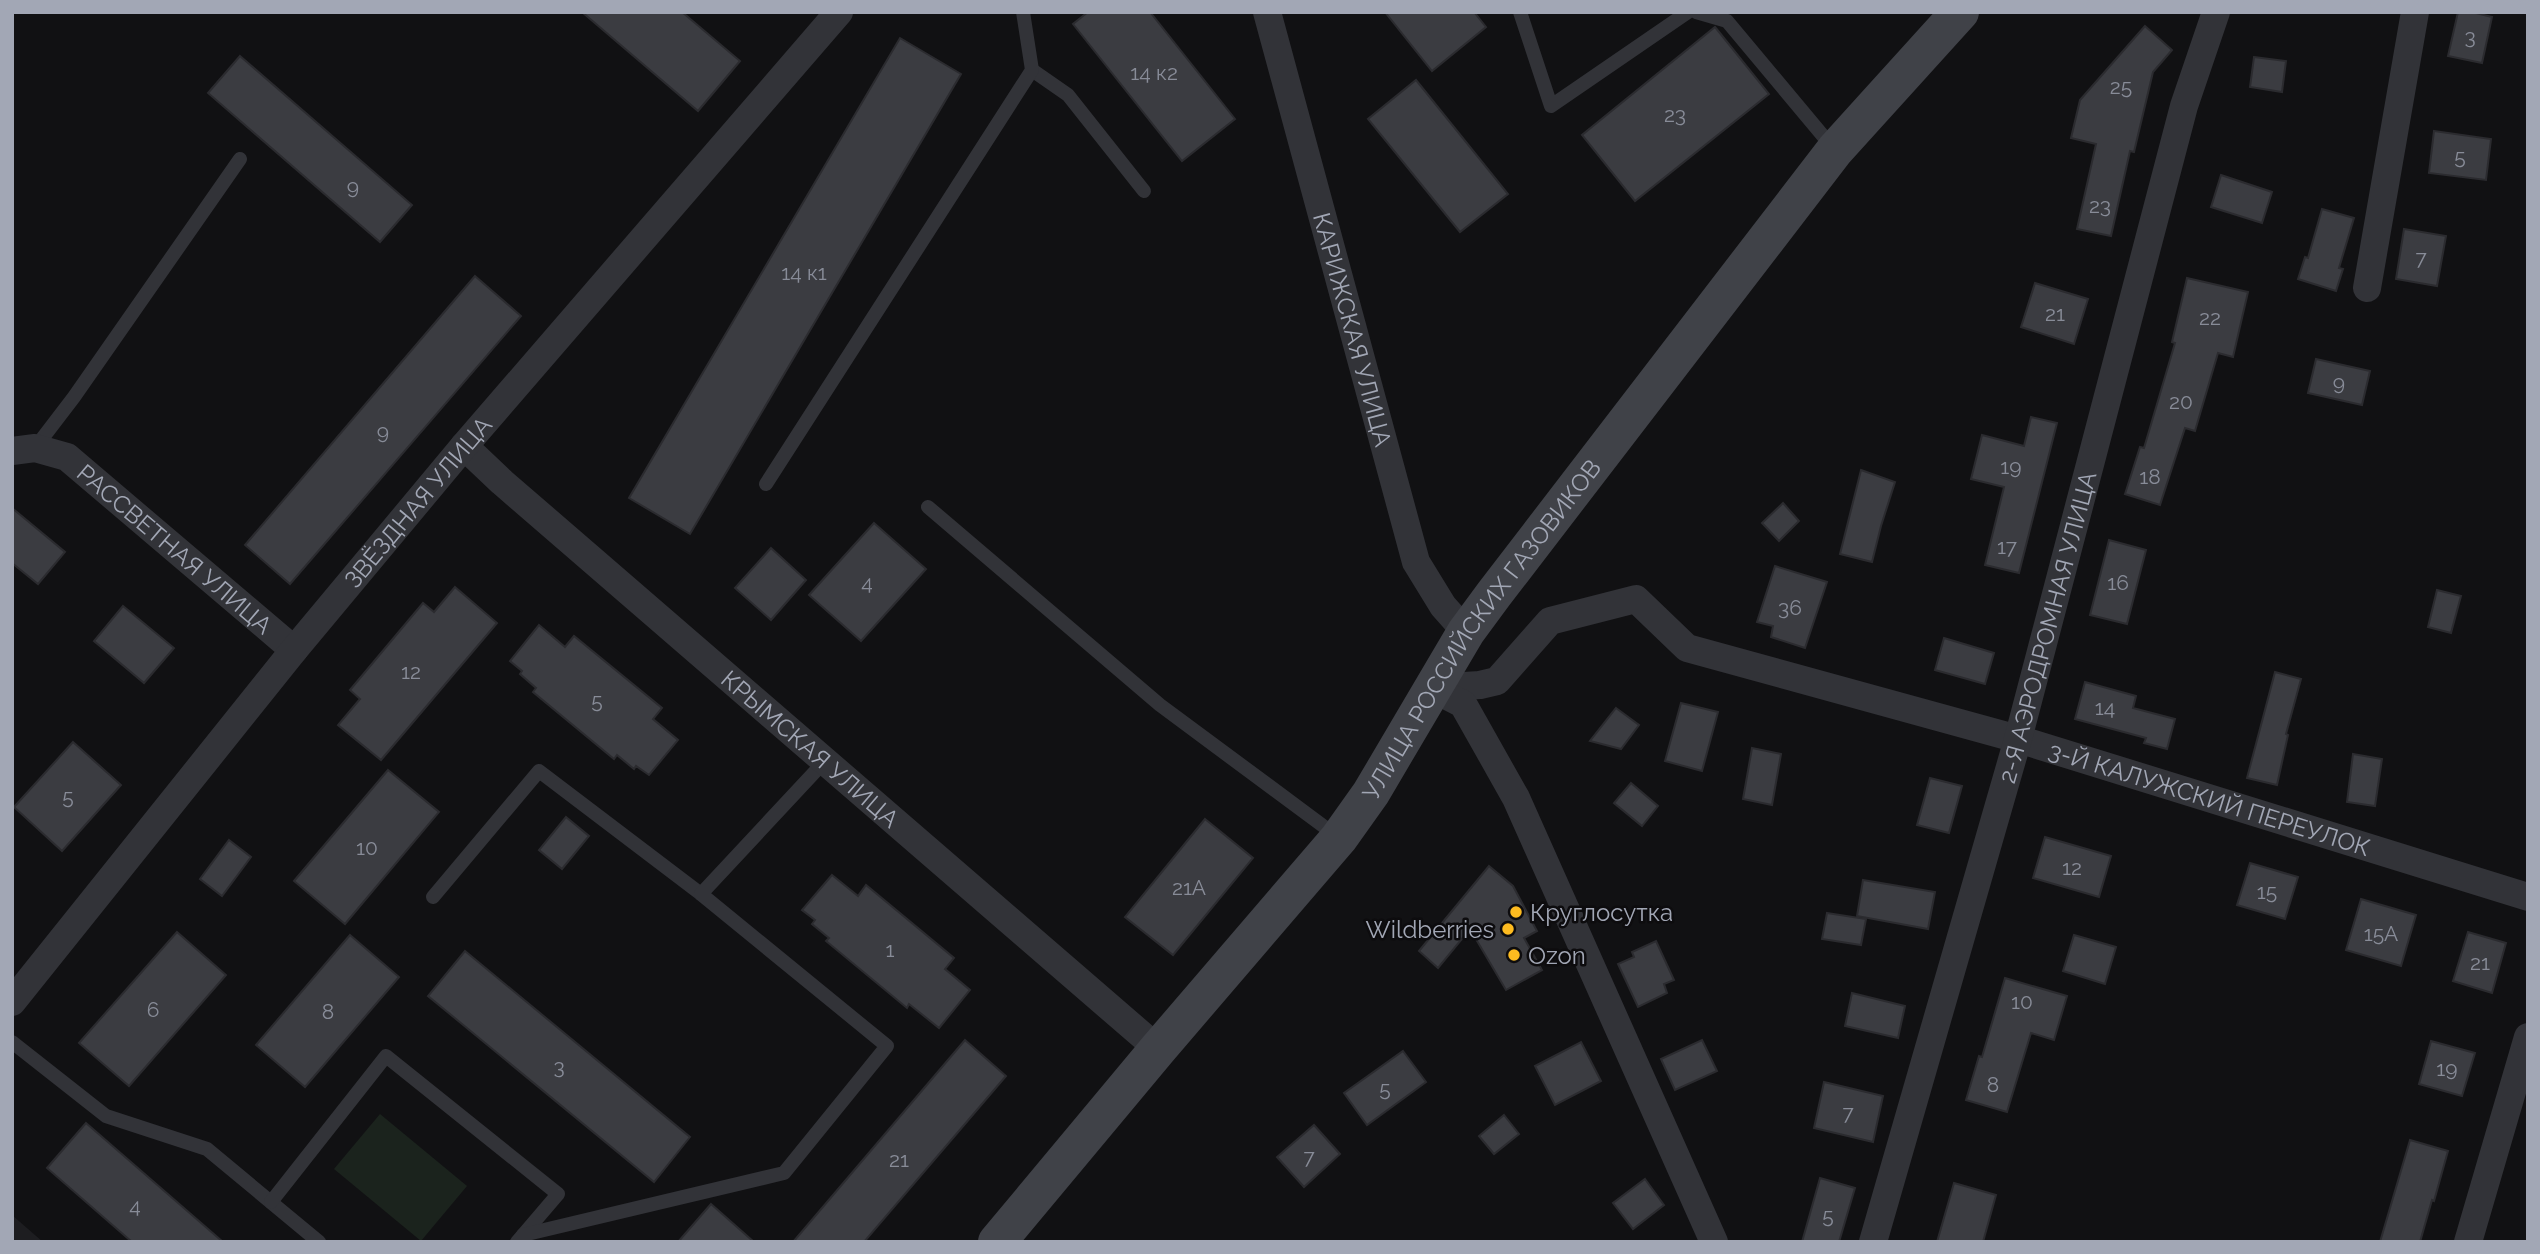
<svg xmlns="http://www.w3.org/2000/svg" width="2540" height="1254" viewBox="0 0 2540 1254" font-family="Raleway,sans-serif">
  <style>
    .built { fill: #1d1d20 }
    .green { fill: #1b231d }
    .building { fill: #3b3c41; stroke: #2b2b2f; stroke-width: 2 }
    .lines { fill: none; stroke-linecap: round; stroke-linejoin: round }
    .lane { stroke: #323338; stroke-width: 14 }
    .street { stroke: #323338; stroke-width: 28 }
    .secondary { stroke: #404248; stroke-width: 38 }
    .poi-dot { fill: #fdbb20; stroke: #0d0c0e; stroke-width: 2.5 }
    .labels { text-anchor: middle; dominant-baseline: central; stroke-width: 5; stroke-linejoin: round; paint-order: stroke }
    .number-label { font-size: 21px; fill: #888c98 }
    .street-label { font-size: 24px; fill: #a2a7b5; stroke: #0d0c0e }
    .poi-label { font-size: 24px; fill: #a2a7b5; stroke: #0d0c0e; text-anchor: start }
  </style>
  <rect width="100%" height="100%" fill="#111113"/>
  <polygon class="built" points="12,1215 43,1242 12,1242"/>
  <polygon class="green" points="380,1114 467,1186 421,1241 334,1169"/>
  <g class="building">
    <polygon points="582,12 682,12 740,61 698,111"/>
    <polygon points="1088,12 1150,12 1235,119 1182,161 1073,24"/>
    <polygon points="1385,12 1474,12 1486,27 1432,71"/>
    <polygon points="2458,12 2472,12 2492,17 2482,63 2448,56"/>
    <polygon points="2145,26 2172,50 2153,72 2134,152 2130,151 2111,236 2077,229 2096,144 2071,138 2080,100"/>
    <polygon points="1715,27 1769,94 1635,201 1582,135"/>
    <polygon points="900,38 961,74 690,534 629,498"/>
    <polygon points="240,56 412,205 380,242 208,93"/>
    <polygon points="2254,57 2286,61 2282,92 2250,87"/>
    <polygon points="1416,80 1508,194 1460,232 1368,119"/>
    <polygon points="2434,131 2491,139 2486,180 2429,173"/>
    <polygon points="2221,175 2272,192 2262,223 2211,207"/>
    <polygon points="2322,209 2354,218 2339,268 2343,269 2336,291 2298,279 2305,257 2308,258"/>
    <polygon points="2404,229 2446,236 2437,286 2396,279"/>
    <polygon points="475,276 521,316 290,584 245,545"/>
    <polygon points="2187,278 2248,292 2233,357 2218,353 2195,431 2185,428 2160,505 2125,494 2140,447 2144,448 2175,343 2172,342"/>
    <polygon points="2035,283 2088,299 2074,344 2021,327"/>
    <polygon points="2316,359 2370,371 2362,405 2308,393"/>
    <polygon points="2031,417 2057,423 2019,573 1985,565 2004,487 1971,479 1982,435 2024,446"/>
    <polygon points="1861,470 1895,482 1881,526 1872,562 1840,554"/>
    <polygon points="1783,503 1799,521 1779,541 1762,523"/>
    <polygon points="12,508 65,552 38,584 12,563"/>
    <polygon points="874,523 926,569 861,641 809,595"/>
    <polygon points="2109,540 2146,550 2127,624 2090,615"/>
    <polygon points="771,548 806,580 771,620 735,588"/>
    <polygon points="1775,566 1827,582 1805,648 1771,637 1773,626 1757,622"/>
    <polygon points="455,587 497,623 381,760 338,725 360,699 350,690 423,603 434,612"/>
    <polygon points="2437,590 2461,596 2451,633 2428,627"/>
    <polygon points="123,606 174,648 144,683 94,641"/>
    <polygon points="539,625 565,647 574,636 662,708 653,719 678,740 649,775 636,766 634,769 617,755 614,759 533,692 536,688 520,674 522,671 510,661"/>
    <polygon points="1944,638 1994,653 1985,684 1935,670"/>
    <polygon points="2275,672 2301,679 2286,734 2288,735 2277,785 2247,778"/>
    <polygon points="2085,682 2136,696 2133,708 2175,719 2167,749 2144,743 2146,738 2075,719"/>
    <polygon points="1681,703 1718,712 1702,771 1665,761"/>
    <polygon points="1616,708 1639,725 1621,749 1590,741"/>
    <polygon points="73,742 121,785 62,851 14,807"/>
    <polygon points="1752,748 1781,754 1772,805 1743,799"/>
    <polygon points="2353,754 2382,759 2375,806 2347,802"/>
    <polygon points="388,770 439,812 345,924 294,881"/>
    <polygon points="1930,778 1962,786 1949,833 1917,825"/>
    <polygon points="1631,783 1658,806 1642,826 1614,803"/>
    <polygon points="566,817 589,836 562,869 539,850"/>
    <polygon points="1205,819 1253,858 1173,955 1125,917"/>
    <polygon points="2045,837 2111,856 2099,897 2033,878"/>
    <polygon points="229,840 251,857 222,896 200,879"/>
    <polygon points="2250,863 2298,877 2285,919 2237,905"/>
    <polygon points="1489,866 1513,886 1537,931 1524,938 1542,970 1506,990 1470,929 1438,968 1419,951"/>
    <polygon points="832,875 858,896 866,885 954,958 945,969 970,990 939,1028 909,1004 907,1008 826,941 829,938 812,924 815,920 802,910"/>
    <polygon points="1863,880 1935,892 1928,929 1857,916"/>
    <polygon points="2361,899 2416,915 2401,966 2346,950"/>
    <polygon points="1827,913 1866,919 1861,945 1822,939"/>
    <polygon points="177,932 226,975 129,1086 79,1043"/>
    <polygon points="2468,932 2506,943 2492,993 2453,981"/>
    <polygon points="350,935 399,977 305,1087 256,1045"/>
    <polygon points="2074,935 2116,947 2105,984 2063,971"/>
    <polygon points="1656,941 1674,980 1664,984 1667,993 1638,1007 1618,964 1634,957 1632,952"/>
    <polygon points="465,951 690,1137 654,1182 428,996"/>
    <polygon points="2005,978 2067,996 2054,1040 2031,1033 2007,1112 1966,1100 1979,1056 1982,1057"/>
    <polygon points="1852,993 1905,1006 1898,1038 1845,1026"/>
    <polygon points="965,1040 1006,1076 864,1242 793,1242"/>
    <polygon points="1702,1040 1717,1071 1675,1090 1661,1059"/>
    <polygon points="2431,1041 2475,1053 2462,1096 2419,1084"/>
    <polygon points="1581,1042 1601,1081 1555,1105 1535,1066"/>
    <polygon points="1403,1051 1426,1082 1367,1125 1344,1093"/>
    <polygon points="1824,1082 1883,1096 1873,1142 1814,1128"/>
    <polygon points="1504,1115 1519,1134 1494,1154 1479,1136"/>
    <polygon points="86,1123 223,1242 132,1242 47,1168"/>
    <polygon points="1314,1125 1340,1154 1304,1187 1277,1157"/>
    <polygon points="2410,1140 2448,1151 2434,1201 2432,1200 2420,1242 2380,1242"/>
    <polygon points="1820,1178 1855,1188 1839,1242 1802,1242"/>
    <polygon points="1645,1179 1664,1205 1633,1229 1613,1203"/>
    <polygon points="1954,1183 1996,1195 1983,1242 1937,1242"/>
    <polygon points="711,1204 754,1242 678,1242"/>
  </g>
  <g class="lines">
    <g class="lane">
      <polyline points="1520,12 1551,106 1688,12"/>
      <polyline points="1696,12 1727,21 1834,149"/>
      <polyline points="1032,70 1068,95 1144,191"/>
      <polyline points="35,448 74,397 240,159"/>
      <polyline points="766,484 1032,70 1023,12"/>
      <polyline points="928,507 1160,705 1338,837"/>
      <polyline points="433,897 539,771 701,894"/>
      <polyline points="12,1042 106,1116 207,1149 319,1242"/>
      <polyline points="271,1202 386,1056 558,1194 523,1235"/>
      <polyline points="517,1242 523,1235 784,1173 887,1046 701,894 825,761"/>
    </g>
    <g class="street">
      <path id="s1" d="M1267,12L1416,562L1443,606L1466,632"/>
      <polyline points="2367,288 2415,12"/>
      <path id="s2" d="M464,446L502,482L1158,1049"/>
      <path id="s3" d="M12,451L35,448L67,457L294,650"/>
      <path id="s4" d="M1432,688L1480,685L1497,681L1550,621L1636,599L1687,648L2018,739L2528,897"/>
      <polyline points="1432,688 1463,704 1516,798 1714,1242"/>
      <path id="s5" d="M12,1002L294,650L464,446L839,12"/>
      <path id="s6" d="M1873,1242L2018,739L2184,106L2216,12"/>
      <polyline points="2468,1242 2528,1037"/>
    </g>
    <path class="secondary" id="s7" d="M997,1242L1158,1049L1339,838L1371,793L1466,632L1494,594L1835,150L1960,12"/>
  </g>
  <g class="poi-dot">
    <circle cx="1516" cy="912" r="7"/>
    <circle cx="1508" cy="929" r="7"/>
    <circle cx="1514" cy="955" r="7"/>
  </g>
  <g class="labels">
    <g class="number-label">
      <text x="2470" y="36">3</text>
      <text x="1154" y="72">14 к2</text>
      <text x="2121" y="86">25</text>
      <text x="1675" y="114">23</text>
      <text x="2460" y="156">5</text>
      <text x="353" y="186">9</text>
      <text x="2100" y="205">23</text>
      <text x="2421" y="257">7</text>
      <text x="804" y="272">14 к1</text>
      <text x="2055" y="313">21</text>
      <text x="2210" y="317">22</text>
      <text x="2339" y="382">9</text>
      <text x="2181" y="401">20</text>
      <text x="383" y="431">9</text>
      <text x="2011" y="466">19</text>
      <text x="2150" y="476">18</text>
      <text x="2007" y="546">17</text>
      <text x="867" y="582">4</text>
      <text x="2118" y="582">16</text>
      <text x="1790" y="607">36</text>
      <text x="411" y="671">12</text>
      <text x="597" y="700">5</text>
      <text x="2105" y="707">14</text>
      <text x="68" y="796">5</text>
      <text x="367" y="847">10</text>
      <text x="2072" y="867">12</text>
      <text x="1189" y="887">21А</text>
      <text x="2267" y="891">15</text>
      <text x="2381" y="933">15А</text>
      <text x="890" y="949">1</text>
      <text x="2480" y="962">21</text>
      <text x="2022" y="1001">10</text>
      <text x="153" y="1009">6</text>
      <text x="328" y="1011">8</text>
      <text x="559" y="1066">3</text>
      <text x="2447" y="1068">19</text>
      <text x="1993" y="1084">8</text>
      <text x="1385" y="1088">5</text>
      <text x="1848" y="1112">7</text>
      <text x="1309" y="1156">7</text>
      <text x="899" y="1159">21</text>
      <text x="135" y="1205">4</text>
      <text x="1828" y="1215">5</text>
    </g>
    <g class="street-label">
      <text stroke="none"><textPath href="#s1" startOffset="329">КАРИЖСКАЯ УЛИЦА</textPath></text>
      <text stroke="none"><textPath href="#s5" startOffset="644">ЗВЁЗДНАЯ УЛИЦА</textPath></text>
      <text stroke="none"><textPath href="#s3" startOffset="198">РАССВЕТНАЯ УЛИЦА</textPath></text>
      <text stroke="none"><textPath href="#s6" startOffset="639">2-Я АЭРОДРОМНАЯ УЛИЦА</textPath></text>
      <text stroke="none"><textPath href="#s7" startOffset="782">УЛИЦА РОССИЙСКИХ ГАЗОВИКОВ</textPath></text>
      <text stroke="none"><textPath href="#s2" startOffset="460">КРЫМСКАЯ УЛИЦА</textPath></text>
      <text stroke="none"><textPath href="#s4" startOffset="849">3-Й КАЛУЖСКИЙ ПЕРЕУЛОК</textPath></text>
    </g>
    <g class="poi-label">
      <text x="1530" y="912">Круглосутка</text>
      <text x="1494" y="929" text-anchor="end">Wildberries</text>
      <text x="1528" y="955">Ozon</text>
    </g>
  </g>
  <rect width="2540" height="1254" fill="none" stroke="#a2a7b5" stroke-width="28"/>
</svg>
